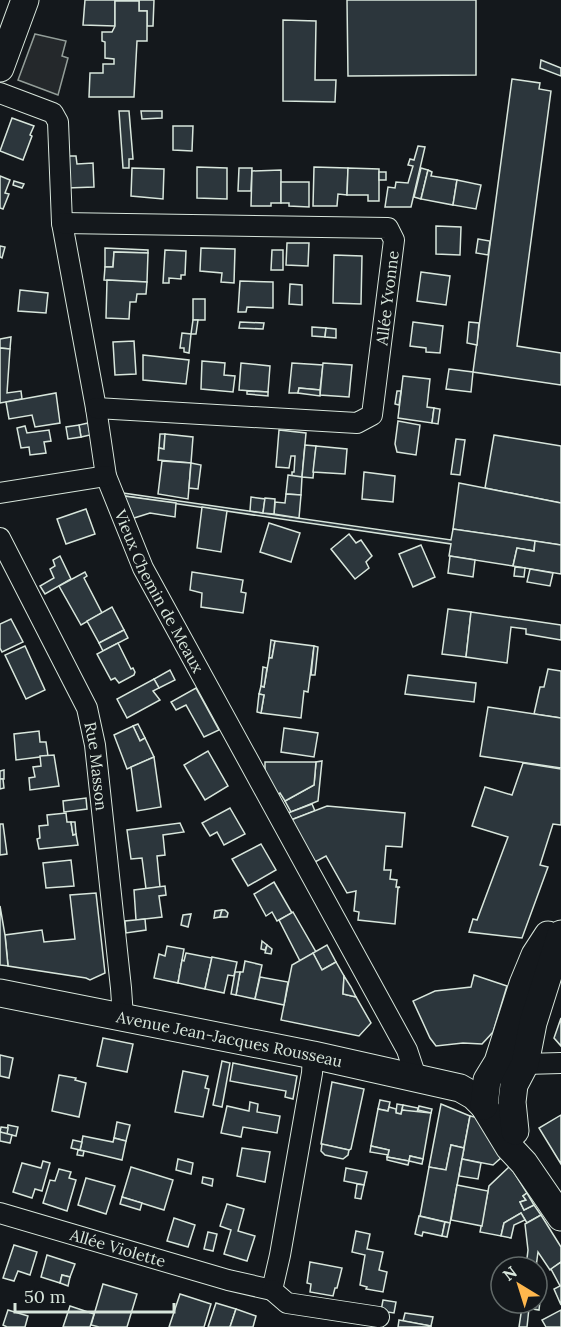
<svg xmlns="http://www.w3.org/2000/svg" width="561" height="1327" viewBox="0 0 561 1327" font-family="Lora,serif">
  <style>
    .parking { fill: #24282b; stroke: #939e99; stroke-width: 1.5 }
    .building { fill: #2c363c; stroke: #d8e6dc; stroke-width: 1.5 }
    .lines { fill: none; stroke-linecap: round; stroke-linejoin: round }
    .street-casing { stroke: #d8e6dc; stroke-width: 22 }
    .secondary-casing { stroke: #d8e6dc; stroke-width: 29 }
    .street { stroke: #14181c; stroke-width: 20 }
    .secondary { stroke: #14181c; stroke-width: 27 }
    .labels { text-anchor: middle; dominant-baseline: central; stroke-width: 4.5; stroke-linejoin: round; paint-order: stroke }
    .street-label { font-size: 16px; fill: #d8e6dc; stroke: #14181c }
  </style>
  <rect width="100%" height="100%" fill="#14181c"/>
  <polygon class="parking" points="35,34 66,41 62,56 68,58 58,95 18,80"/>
  <g class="building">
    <polygon points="85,0 154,0 153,26 147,26 147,11 139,11 139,1 115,1 115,26 83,25"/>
    <polygon points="347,0 476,0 476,75 348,76"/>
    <polygon points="115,1 139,1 139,11 147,11 147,41 137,41 134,97 89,97 90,73 103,73 103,64 114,64 114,59 105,58 105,42 102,41 102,32 112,32 115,26"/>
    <polygon points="283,20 316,21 315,80 336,80 335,102 283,101"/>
    <polygon points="541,60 561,68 561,76 540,68"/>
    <polygon points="512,79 540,83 539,89 551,91 517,346 561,353 561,385 473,372"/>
    <polygon points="119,111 129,111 133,159 129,159 129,168 123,168"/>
    <polygon points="141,111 162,111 162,118 142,119"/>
    <polygon points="12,118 34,126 30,135 32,136 23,160 0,151"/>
    <polygon points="173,126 193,126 192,151 173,150"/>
    <polygon points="418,146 425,147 411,207 385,207 388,187 395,188 396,182 408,183 413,166 408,165 410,159 414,160"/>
    <polygon points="66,156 76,156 77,164 93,163 94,187 67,188"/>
    <polygon points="197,167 227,168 227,199 197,198"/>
    <polygon points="314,167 348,168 347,195 338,194 337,206 313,206"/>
    <polygon points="132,168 164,169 163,199 131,196"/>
    <polygon points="239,168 252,168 251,191 238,191"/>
    <polygon points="348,168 379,169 379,201 368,201 368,195 347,195"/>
    <polygon points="421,168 428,170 421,199 414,197"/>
    <polygon points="281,170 281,203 271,203 271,206 251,206 252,171"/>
    <polygon points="428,170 432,172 431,176 457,180 453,205 421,199"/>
    <rect x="379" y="172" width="7" height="8"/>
    <polygon points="0,176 10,180 5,193 9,194 3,209 0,208"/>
    <polygon points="457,180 481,185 476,209 453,205"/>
    <polygon points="14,181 24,184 22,188 13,185"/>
    <polygon points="281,182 309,182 309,207 289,206 289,203 281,203"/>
    <polygon points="436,226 461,227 460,255 436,254"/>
    <polygon points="478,239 490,241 488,255 476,253"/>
    <polygon points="287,243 309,243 308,266 286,265"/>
    <polygon points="0,246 5,247 2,258 0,257"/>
    <polygon points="105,248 148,250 148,253 114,252 113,267 105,267"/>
    <polygon points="201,248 235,249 234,283 221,282 222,273 200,271"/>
    <polygon points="165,250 186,251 185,275 181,275 181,279 169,278 169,283 163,283"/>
    <polygon points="272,250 283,250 283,270 271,270"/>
    <polygon points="114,252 148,253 147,282 104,280 105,267 113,267"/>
    <polygon points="334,255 362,256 361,304 333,303"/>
    <polygon points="421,272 450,276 446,305 417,301"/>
    <polygon points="107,280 147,282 146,294 137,294 136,302 130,302 129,319 106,318"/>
    <polygon points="240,281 273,282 273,308 247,307 246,312 238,312"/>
    <polygon points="290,284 302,285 302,305 289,304"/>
    <polygon points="20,290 48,293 46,313 18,311"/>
    <rect x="193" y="299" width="12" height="21"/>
    <polygon points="193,320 198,320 196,334 191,334"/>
    <polygon points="240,322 264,323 263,329 239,328"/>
    <polygon points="413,322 443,326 440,353 426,352 426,348 410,346"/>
    <polygon points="469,322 479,323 477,345 467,343"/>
    <polygon points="312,327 326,328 325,337 312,336"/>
    <polygon points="326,328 336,329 336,338 325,337"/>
    <polygon points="182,333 191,334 189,353 184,352 184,348 180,348"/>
    <polygon points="11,337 10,349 0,348 0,339"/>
    <polygon points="134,341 136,374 115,375 113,342"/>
    <polygon points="0,348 10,349 7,393 21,391 22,399 0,403"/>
    <polygon points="143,355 189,360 186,384 143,380"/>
    <polygon points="202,361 225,363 224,375 235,376 233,392 201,389"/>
    <polygon points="241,363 270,366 268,392 239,390"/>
    <polygon points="292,363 323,365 320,390 299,388 298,393 289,393"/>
    <polygon points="323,363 352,365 349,397 320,395"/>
    <polygon points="449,369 473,372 471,392 446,389"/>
    <polygon points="403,376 430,379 427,407 434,408 432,423 398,418"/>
    <polygon points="299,388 320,390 320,396 298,393"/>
    <polygon points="247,391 268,392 268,396 247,394"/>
    <polygon points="397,391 401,391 399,405 395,404"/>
    <polygon points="56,393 60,423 35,427 32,415 9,419 6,402"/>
    <polygon points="434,408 440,409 438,424 432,423"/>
    <polygon points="398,421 420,425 416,455 397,452 395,444"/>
    <polygon points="88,423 90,435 81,437 79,425"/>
    <polygon points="79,425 81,437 68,439 66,427"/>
    <polygon points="25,426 27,433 49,430 51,441 44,442 46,453 30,455 29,447 21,448 17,428"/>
    <polygon points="279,430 306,433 302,477 292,477 292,472 294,472 295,456 291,456 289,468 276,467"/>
    <polygon points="160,434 165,434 164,449 159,448"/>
    <polygon points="165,434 193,437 191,463 158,460 159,448 164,449"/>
    <polygon points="494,435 561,446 561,503 485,488"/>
    <polygon points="456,439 465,440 460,475 451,474"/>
    <polygon points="305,445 316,446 313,478 302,477"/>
    <polygon points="316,446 347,449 345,474 313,472"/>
    <polygon points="162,461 191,463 188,499 158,494"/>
    <polygon points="191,463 201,465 198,489 189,488"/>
    <polygon points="364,472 395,476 393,502 362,499"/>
    <polygon points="288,475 302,477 301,495 286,494"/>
    <polygon points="459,483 561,503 561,545 453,529"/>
    <polygon points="123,493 451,540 453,529 535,541 534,551 517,548 513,566 449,556 451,544 124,496"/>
    <polygon points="286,494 301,495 299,518 274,514 275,502 285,503"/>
    <polygon points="124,496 176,503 175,517 150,513 134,518"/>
    <polygon points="251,497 265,499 263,513 250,511"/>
    <polygon points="265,498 275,499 274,514 263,513"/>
    <polygon points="202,507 227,511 221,552 197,548"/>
    <polygon points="86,509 95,534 66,544 57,519"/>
    <polygon points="269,523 300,533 291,562 260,552"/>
    <polygon points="349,534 356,543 361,540 372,556 366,562 369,568 355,579 331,549"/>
    <polygon points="535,541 561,545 561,574 513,566 517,548 534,551"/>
    <polygon points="421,545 435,577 413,587 399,554"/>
    <polygon points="60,556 71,579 45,594 40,586 54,578 50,569 55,566 53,560"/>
    <polygon points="450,556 475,560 473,577 448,573"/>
    <polygon points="515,567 525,568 524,577 514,576"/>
    <polygon points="530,569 553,573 550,586 527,582"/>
    <polygon points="85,572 87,576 84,578 102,613 81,625 59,586"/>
    <polygon points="192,572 243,580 241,592 246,593 243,613 201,607 202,593 190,590"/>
    <polygon points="112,607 124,630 99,643 87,621"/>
    <polygon points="448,609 471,612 466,657 442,654"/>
    <polygon points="471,612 561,625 561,640 526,634 526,629 511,627 507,663 466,657"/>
    <polygon points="11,619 23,642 2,652 0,648 0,624"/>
    <polygon points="124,630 128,638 103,651 99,643"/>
    <polygon points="271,640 275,641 272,658 269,658"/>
    <polygon points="275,641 314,646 308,692 304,691 301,718 261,713 264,695 259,694 261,686 264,687 269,658 272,658"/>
    <polygon points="118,643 131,669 133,668 135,672 134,675 119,683 115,678 111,680 97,654"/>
    <polygon points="25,646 45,690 26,699 5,655"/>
    <polygon points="314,646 318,647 315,675 311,675"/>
    <polygon points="263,667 267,668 264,687 261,686"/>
    <polygon points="548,669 561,671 561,718 534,714 540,687 544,687"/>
    <polygon points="170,670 175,680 159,688 154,679"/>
    <polygon points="408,675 476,683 474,702 405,694"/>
    <polygon points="154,679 159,688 153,691 160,700 127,718 117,699"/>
    <polygon points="196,688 219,730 204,737 186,705 176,710 171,702"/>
    <polygon points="259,694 264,695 261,713 257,712"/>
    <polygon points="488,707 561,718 561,768 480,756"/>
    <polygon points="138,724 145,738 140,741 133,726"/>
    <polygon points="133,726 140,741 145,738 154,757 127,769 114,735"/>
    <polygon points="284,728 318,733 314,757 281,752"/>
    <polygon points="39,731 40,742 46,742 48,756 16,760 14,734"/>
    <polygon points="208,751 228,786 205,800 184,765"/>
    <polygon points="54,755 59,786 30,790 29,778 35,777 33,767 41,766 40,756"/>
    <polygon points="154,757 161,807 137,811 131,767"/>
    <polygon points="322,761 318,801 291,812 285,801 314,785 316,762"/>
    <polygon points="265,762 316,762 314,785 285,801 280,793 278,795 265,772"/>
    <polygon points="523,763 561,769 561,825 553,824 540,865 548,867 522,938 469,932 473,919 477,920 508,837 472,826 485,787 512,795"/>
    <polygon points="4,770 4,779 0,779 0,771"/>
    <polygon points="0,779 3,779 4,788 0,789"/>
    <polygon points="86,798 87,809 64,812 63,801"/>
    <polygon points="312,804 315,811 291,820 288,813"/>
    <polygon points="327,806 405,813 402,847 386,846 384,870 391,870 390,879 397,880 396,887 400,887 398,888 395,924 358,920 359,912 354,911 356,891 347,893 326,856 315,862 291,820"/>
    <polygon points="230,808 245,834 224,845 217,832 210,836 202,823"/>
    <polygon points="66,813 67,822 71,822 73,835 76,834 78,845 39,849 37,839 40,838 39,826 48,825 47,815"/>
    <polygon points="71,822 75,822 76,834 73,835"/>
    <polygon points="180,823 184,832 163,835 165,855 157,856 160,887 146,889 142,858 131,859 127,830"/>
    <polygon points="0,824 3,824 7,854 0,855"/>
    <polygon points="261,844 276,870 248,886 232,859"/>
    <polygon points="71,860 74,886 46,888 43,863"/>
    <polygon points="274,882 292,913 277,921 272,912 266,916 254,894"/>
    <polygon points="165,886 166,895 159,896 162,917 136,920 134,890"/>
    <polygon points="96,893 105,973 90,980 86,978 8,966 5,935 42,930 44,942 75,939 70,895"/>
    <polygon points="0,906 5,935 8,966 0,965"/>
    <polygon points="222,910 220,917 214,918 215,911"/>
    <polygon points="222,910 225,910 228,913 227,917 220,917"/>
    <polygon points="293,912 316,952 300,961 279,920"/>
    <polygon points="191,914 188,927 181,925 183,915"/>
    <polygon points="145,919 146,930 126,933 125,921"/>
    <polygon points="262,941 267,945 265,950 261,949"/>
    <polygon points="267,945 272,949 271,954 265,953"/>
    <polygon points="327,945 336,962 322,970 313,953"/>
    <polygon points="167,946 184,949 178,983 154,978 159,954 165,956"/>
    <polygon points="186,953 212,958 205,989 178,983 182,960 184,961"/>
    <polygon points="313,953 322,970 336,962 344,976 343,994 356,997 371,1023 359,1036 281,1020 292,965"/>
    <polygon points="212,957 237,962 234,976 228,975 224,993 205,989"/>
    <polygon points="245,961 262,965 255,999 236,995 240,972 243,972"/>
    <polygon points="235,972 240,972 236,995 231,994"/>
    <polygon points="474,975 507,986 493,1032 482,1044 463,1043 436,1046 430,1038 413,1001 435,991 471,987"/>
    <polygon points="344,976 351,987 356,997 343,994"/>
    <polygon points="260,977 288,982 284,1005 255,999"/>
    <polygon points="561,1018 561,1046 554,1038"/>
    <polygon points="103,1038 133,1044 127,1072 97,1066"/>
    <polygon points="0,1055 13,1058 9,1078 0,1076"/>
    <polygon points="222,1061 230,1063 222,1107 213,1105"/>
    <polygon points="233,1063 297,1076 293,1099 285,1097 286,1091 230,1081"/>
    <polygon points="183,1071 208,1076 205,1088 209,1089 203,1117 175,1112"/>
    <polygon points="59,1075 76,1078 75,1080 86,1083 79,1117 52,1111"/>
    <polygon points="332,1082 364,1089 351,1149 349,1150 321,1144"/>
    <polygon points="380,1100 390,1102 388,1111 378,1109"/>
    <polygon points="250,1102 258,1104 257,1112 280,1116 277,1133 243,1127 241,1137 221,1133 227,1106 249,1111"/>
    <polygon points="397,1104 403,1105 401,1114 396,1113"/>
    <polygon points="441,1104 470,1116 464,1148 451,1145 446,1170 429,1167"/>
    <polygon points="403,1105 418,1108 417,1113 402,1110"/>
    <polygon points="419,1106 432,1109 431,1113 418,1110"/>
    <polygon points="389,1107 396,1109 396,1113 401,1114 402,1110 431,1113 423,1159 410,1156 409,1161 387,1157 389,1150 371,1146 378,1109 388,1111"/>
    <polygon points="561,1115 561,1164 539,1128"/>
    <polygon points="470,1116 479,1118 503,1156 493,1165 462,1159"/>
    <polygon points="117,1122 130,1125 126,1141 114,1138"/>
    <polygon points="8,1125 18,1127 16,1136 7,1134"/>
    <polygon points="1,1127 8,1128 7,1134 0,1132"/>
    <polygon points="0,1132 12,1135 10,1143 0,1141"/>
    <polygon points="83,1136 113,1142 114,1138 126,1141 122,1160 80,1150"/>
    <polygon points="73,1140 82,1142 80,1150 71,1148"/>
    <polygon points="322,1144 349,1150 348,1155 343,1159 325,1155 321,1151"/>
    <polygon points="451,1145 464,1148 450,1223 420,1216 429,1167 446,1170"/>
    <polygon points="371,1146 389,1150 388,1155 370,1152"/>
    <polygon points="242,1148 270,1152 265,1182 237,1176"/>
    <polygon points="78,1150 84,1151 83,1156 77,1155"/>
    <polygon points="410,1156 423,1159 422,1164 409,1161"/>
    <polygon points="387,1157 409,1161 408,1165 387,1160"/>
    <polygon points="178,1159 193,1163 191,1174 176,1170"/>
    <polygon points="462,1159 481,1163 478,1179 459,1176"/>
    <polygon points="43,1161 50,1163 42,1191 35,1189 32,1198 13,1192 22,1163 41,1168"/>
    <polygon points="510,1166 527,1193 523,1196 526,1200 520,1202 524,1210 534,1205 541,1215 527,1223 521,1213 504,1223 501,1236 480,1232 489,1186"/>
    <polygon points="131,1167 173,1180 164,1210 122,1197"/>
    <polygon points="346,1168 367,1172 364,1185 344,1181"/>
    <polygon points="59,1169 71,1172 69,1178 76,1180 67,1211 43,1203 50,1180 55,1181"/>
    <polygon points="203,1177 213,1179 212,1186 202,1183"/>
    <polygon points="86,1178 115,1186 106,1214 78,1205"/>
    <polygon points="357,1184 364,1185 361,1199 355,1198"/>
    <polygon points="457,1185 488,1191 482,1226 451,1220"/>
    <polygon points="527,1193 534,1205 524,1210 520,1202 526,1200 523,1196"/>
    <polygon points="122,1197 142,1203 140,1210 120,1204"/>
    <polygon points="227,1204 244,1209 238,1231 255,1236 247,1261 224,1254 231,1230 220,1226"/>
    <polygon points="521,1213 525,1220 514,1225 511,1238 501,1236 504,1223"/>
    <polygon points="541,1215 561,1247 561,1262 550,1270 538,1252 536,1267 526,1267 528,1250 525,1224"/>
    <polygon points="419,1216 445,1222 442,1236 423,1232 422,1236 415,1234"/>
    <polygon points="174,1218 195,1225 188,1247 167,1241"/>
    <polygon points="445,1222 450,1223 447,1237 442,1236"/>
    <polygon points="356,1231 370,1234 367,1249 383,1252 379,1270 387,1272 383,1292 366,1289 367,1287 360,1285 365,1255 352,1252"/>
    <polygon points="208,1232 217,1234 213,1251 204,1249"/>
    <polygon points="14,1245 37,1252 30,1275 18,1271 14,1281 3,1278"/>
    <polygon points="47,1255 75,1264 70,1277 62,1275 60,1283 41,1277"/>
    <polygon points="310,1262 342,1268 337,1288 335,1288 333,1296 310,1292 311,1284 307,1283"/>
    <polygon points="561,1262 561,1305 554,1289 560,1286 551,1269"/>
    <polygon points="540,1274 543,1274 539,1310 522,1307 522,1303 537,1303 537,1275 540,1276"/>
    <polygon points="62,1275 70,1277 68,1286 60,1283"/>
    <polygon points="103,1284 137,1294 127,1327 99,1327 91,1325"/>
    <polygon points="180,1294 211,1304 204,1327 169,1327"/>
    <polygon points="383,1300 396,1302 394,1313 381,1311"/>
    <polygon points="216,1303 236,1309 230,1327 208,1327"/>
    <polygon points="70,1306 94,1314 90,1327 63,1327"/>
    <polygon points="522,1307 529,1308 527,1327 519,1327"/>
    <polygon points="236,1309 256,1316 253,1327 230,1327"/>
    <polygon points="8,1310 28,1316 25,1327 7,1327 3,1325"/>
    <polygon points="561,1310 561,1327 546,1327 542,1320"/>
    <polygon points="405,1313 433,1317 431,1326 403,1321"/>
    <polygon points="399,1320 431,1326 431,1327 398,1327"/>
  </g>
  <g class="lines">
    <defs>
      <g id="street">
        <path id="s1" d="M0,93L53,113L58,122L62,223L96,408L106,476L143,568L407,1050L417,1080"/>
        <polyline points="62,223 388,228 394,240 372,415 357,423 96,408"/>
        <polyline points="0,493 106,476"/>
        <path id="s2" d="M0,538L87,708L95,745L121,988L123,1017"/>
        <polyline points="514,1069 525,1064 561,1063"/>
        <path id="s3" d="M0,1213L228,1280L272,1290L280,1255L312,1073L313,1055"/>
        <polyline points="272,1290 287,1303 379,1317"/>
      </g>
      <g id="secondary">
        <polyline points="0,68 25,0"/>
        <path id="s4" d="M0,993L313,1055L460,1088L474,1096L484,1106L509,1147L524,1163L561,1217"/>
        <polyline points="484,1106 487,1080 498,1062 523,984 535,955 548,935"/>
        <polyline points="515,1131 512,1102 514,1085 525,1064 533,1023 561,934"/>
      </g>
    </defs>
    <use href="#street" class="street-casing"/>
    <use href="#secondary" class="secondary-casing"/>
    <use href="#street" class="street"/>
    <use href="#secondary" class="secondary"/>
  </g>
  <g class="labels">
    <g class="street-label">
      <text transform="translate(387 298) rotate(-83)">Allée Yvonne</text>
      <text stroke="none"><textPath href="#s1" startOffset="552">Vieux Chemin de Meaux</textPath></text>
      <text stroke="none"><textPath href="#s2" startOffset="250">Rue Masson</textPath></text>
      <text stroke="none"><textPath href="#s4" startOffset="234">Avenue Jean-Jacques Rousseau</textPath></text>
      <text stroke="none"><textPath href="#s3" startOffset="123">Allée Violette</textPath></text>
    </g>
  </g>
  <g transform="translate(519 1285) rotate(322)"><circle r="28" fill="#14181c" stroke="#626a69" stroke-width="1.5"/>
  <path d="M0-4.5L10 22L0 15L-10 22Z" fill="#ffb74d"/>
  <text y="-9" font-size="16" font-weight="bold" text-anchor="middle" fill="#d8e6dc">N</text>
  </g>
  <path d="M15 1303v9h159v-9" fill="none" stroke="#d8e6dc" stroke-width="3"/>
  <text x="24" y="1303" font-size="18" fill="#d8e6dc" stroke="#14181c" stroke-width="4.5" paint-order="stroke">50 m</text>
</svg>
